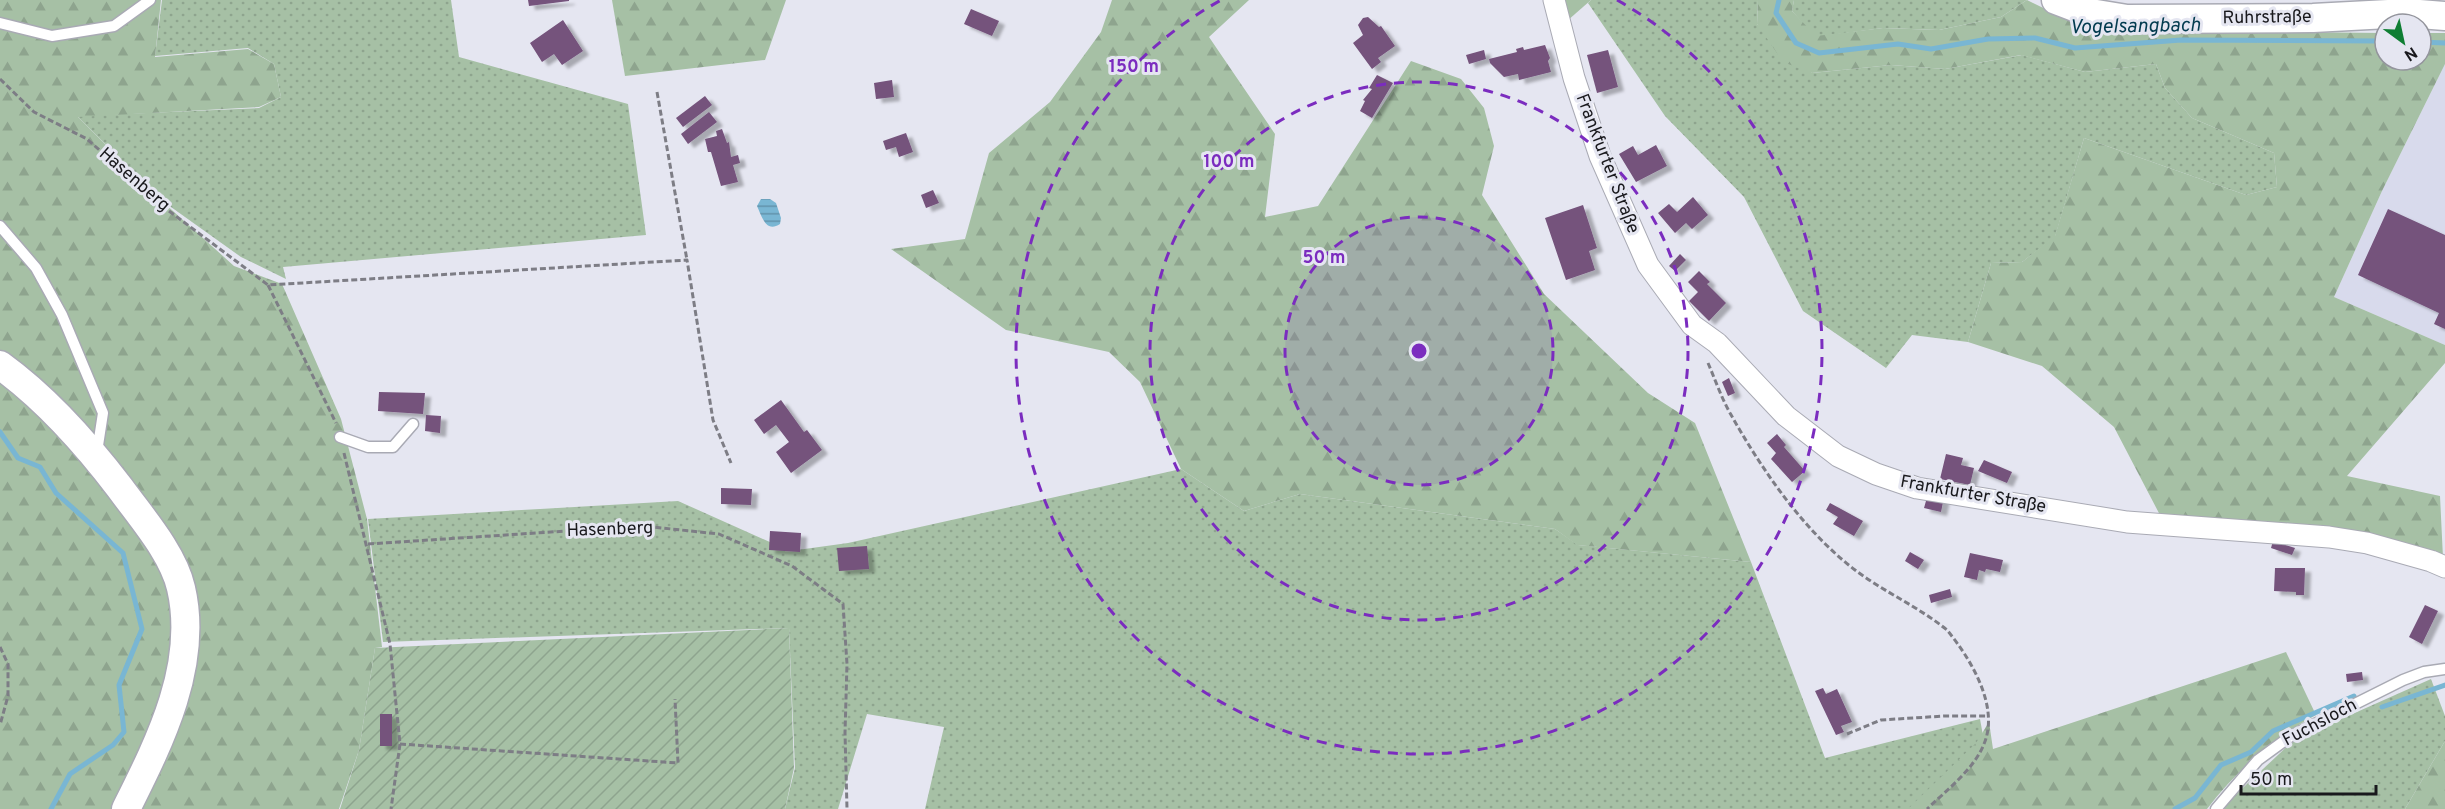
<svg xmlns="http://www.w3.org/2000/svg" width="2445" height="809" viewBox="0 0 2445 809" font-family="Overpass,sans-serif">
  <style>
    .built { fill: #d8daec }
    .grass { fill: url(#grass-dots) }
    .forest { fill: url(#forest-firs) }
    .garden { fill: url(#garden-furrows) }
    .water { fill: url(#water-rules) }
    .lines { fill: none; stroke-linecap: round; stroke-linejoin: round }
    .stream { stroke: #79b6d3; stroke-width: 5 }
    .building { fill: #74527b; filter: url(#shadow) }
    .lane-casing { stroke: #a9aab4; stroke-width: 13 }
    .street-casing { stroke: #a9aab4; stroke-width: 23 }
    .secondary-casing { stroke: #a9aab4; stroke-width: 31 }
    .path { stroke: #7d7d85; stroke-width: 3; stroke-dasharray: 6 3; stroke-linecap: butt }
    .lane { stroke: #fff; stroke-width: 10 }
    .street { stroke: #fff; stroke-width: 21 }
    .secondary { stroke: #fff; stroke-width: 28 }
    .ring { fill: none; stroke: #7b2cbf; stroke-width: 3; stroke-dasharray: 10 8 }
    .labels { text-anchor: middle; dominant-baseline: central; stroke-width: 6; stroke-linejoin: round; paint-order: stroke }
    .street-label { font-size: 18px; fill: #19191d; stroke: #e5e6f1 }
    .water-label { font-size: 20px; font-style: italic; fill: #033b4f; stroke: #e5e6f1 }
    .centre { fill: #7b2cbf; stroke: #e5e6f1; stroke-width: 3 }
    .ring-label { font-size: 18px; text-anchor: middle; font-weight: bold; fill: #7b2cbf; stroke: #e5e6f1; stroke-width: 6; stroke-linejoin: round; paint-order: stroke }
  </style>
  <defs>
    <pattern id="grass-dots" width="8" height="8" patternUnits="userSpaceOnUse" patternTransform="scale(1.5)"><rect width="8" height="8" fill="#a6c0a5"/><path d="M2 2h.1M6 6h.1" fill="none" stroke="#8ea48e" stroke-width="1.8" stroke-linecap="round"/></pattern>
    <pattern id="forest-firs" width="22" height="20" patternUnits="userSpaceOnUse" patternTransform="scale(1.5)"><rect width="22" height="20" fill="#a6c0a5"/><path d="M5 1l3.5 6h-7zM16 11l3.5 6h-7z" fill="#8ea48e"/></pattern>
    <pattern id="garden-furrows" width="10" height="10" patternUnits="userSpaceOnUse" patternTransform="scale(1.5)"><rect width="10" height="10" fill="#a6c0a5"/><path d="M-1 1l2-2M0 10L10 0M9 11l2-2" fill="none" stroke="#8ea48e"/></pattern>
    <pattern id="water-rules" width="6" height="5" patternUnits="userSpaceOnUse" patternTransform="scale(1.5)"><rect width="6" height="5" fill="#79b6d3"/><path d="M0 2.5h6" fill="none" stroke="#6293ab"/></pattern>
    <filter id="shadow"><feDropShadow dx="6" dy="4" stdDeviation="1.5" flood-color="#0004"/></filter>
  </defs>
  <rect width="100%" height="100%" fill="#e5e6f1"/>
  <polygon class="built" points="2445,64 2445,345 2334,297 2382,191"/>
  <g class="grass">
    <polygon points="162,0 451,0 459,57 628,104 646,235 283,267 286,279 241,257 164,202 77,116 259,108 281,97 274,64 248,48 155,56"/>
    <polygon points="1591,0 1758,0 1757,24 1812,73 1891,65 1945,69 2022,55 2085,72 2156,64 2165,88 2192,118 2274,153 2277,187 2246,195 2084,138 2055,237 2022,262 1991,263 1968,342 1912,335 1886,368 1803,311 1744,197 1665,116 1588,3"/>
    <polygon points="1794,0 2027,0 2001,17 1939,30 1883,28 1815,37 1792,11"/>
    <polygon points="1181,469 1244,511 1300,494 1555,529 1578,545 1751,562 1825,758 1980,719 1986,752 1921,809 925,809 944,727 867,714 838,809 785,809 795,768 789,628 383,642 368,519 678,501 790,551 848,543"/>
    <polygon points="2431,679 2445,716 2445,741 2405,809 2224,809 2232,798 2294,740"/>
  </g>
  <g class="forest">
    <polygon points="0,0 161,0 155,57 248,49 274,64 281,97 259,107 78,117 163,202 234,266 282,284 341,419 367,519 382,647 375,648 359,750 339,809 0,809"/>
    <polygon points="612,0 786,0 765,60 625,76"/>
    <polygon points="1112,0 1249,0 1209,37 1275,134 1265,217 1318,206 1411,61 1461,79 1484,108 1494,146 1482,195 1544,294 1648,393 1695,423 1751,562 1577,545 1555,529 1300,494 1244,511 1181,469 1140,382 1109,352 1006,330 891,249 965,239 989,153 1050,102 1101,32"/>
    <polygon points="1562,0 1591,0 1567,21"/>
    <polygon points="1758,0 1794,0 1792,11 1816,36 1883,28 1939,30 2001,17 2027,0 2068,20 2119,30 2385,33 2385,60 2421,60 2421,33 2445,33 2445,64 2382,191 2334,297 2445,345 2445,363 2347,476 2440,496 2443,558 2161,517 2114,427 2042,366 1968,342 1991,263 2022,262 2055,236 2084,138 2246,195 2277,187 2274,153 2192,118 2165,88 2156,64 2085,72 2021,55 1945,69 1891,65 1812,73 1783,62 1757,24"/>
    <path d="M2286,652L2316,715C2274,738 2236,771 2207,809H1908L1976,743L1989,722L1993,749Z"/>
    <polygon points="2445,741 2445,809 2405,809"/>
  </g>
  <polygon class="garden" points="789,628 794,768 785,809 340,809 359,750 375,648"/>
  <path class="water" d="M761,199H770L776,203L781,218L780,224C766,233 762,217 757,206Z"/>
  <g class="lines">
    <g class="stream">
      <polyline points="1779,0 1776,13 1796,43 1819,53 1898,44 1931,49 1988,39 2035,38 2075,48 2181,40 2385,41"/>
      <polyline points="2421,42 2445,43"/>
      <polyline points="0,432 18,458 40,467 56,493 123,553 142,629 119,685 124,732 113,745 70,774 51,809"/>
      <polyline points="2382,707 2445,685"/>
      <polyline points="2175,809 2195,798 2221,765 2251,752 2273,731 2354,696"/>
    </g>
  </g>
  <g class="building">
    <polygon points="528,0 569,0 569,1 529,6"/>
    <polygon points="971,9 999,21 992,36 964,24"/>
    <polygon points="1368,17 1379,27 1381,26 1395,46 1378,58 1381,62 1372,69 1353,43 1363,35 1358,25 1363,18"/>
    <polygon points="563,20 583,51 562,65 554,54 542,62 530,43"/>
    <polygon points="1545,45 1550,58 1548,61 1551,72 1519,80 1518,74 1504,77 1490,63 1489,59 1517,52 1516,49 1523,47 1524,50"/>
    <polygon points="1484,50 1486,59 1469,64 1466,55"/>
    <polygon points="1608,50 1618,87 1597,93 1587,55"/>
    <polygon points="1377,75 1393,83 1372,118 1360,111 1365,101 1363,100 1372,89 1369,88"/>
    <polygon points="892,80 894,97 876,99 874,83"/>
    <polygon points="705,96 712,105 683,127 676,118"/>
    <polygon points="709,112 717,122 688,144 681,134"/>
    <polygon points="722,129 727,143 729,142 731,157 738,155 740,163 733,165 738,182 721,186 711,152 708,152 705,139 717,136 716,131"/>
    <polygon points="906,133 913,152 899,157 896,147 886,150 883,141"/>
    <polygon points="1656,145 1667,166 1636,182 1619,154 1633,146 1638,155"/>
    <polygon points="933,190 939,203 926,208 921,195"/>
    <polygon points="1693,197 1708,215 1692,229 1686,223 1675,233 1658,213 1669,204 1677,212"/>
    <polygon points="1583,205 1597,248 1589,251 1595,270 1566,280 1545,218"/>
    <polygon points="2388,209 2445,235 2445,329 2434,324 2439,313 2358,275"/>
    <polygon points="1680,254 1686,260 1675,271 1669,266"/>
    <polygon points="1699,271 1710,282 1707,284 1726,303 1709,321 1689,301 1698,292 1688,282"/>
    <polygon points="1729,378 1735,393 1728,396 1722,382"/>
    <polygon points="379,392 425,393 423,414 378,411"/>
    <polygon points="781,400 804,432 807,430 822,450 791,473 776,452 789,442 776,425 764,434 754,420"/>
    <polygon points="426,415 441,416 440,433 425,431"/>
    <polygon points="1777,434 1786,445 1784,447 1805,471 1792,482 1771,459 1776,453 1767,443"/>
    <polygon points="1946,454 1963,458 1961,465 1974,468 1970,485 1940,479"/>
    <polygon points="1984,460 2012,472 2007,483 1978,471"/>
    <polygon points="721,488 752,489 751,505 721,504"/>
    <polygon points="1928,494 1944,497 1941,512 1924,508"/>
    <polygon points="1830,503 1863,521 1854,536 1833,524 1838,517 1826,510"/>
    <polygon points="770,531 801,533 800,552 769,550"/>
    <polygon points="2273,541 2295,548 2292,555 2271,548"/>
    <polygon points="867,546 869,569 839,571 837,548"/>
    <polygon points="1910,552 1924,560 1918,569 1905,561"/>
    <polygon points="1970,553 2003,560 2000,572 1986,569 1985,572 1979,570 1977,580 1964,577"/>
    <polygon points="2275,568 2305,568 2304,595 2296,595 2296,592 2274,591"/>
    <polygon points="1950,589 1952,597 1931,603 1929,595"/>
    <polygon points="2425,605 2438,611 2422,644 2409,637"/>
    <polygon points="2362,672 2363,680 2347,682 2346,674"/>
    <polygon points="1823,688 1826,694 1837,689 1852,722 1841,726 1844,732 1836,735 1815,691"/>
    <rect x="380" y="714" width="12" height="32"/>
  </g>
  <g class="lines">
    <defs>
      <g id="lane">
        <polyline points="0,23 52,36 114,26 150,0"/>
        <polyline points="0,226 36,268 62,315 103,413 97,452"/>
        <polyline points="340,437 368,447 393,447 413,424"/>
        <polyline points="2216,809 2258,760 2291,736 2403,680 2424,672 2445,669"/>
      </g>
      <polyline id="street" points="1554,0 1574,78 1600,156 1648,265 1692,325 1717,343 1786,416 1838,456 1876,474 1917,488 2127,522 2329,537 2367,543 2431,561 2445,567"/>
      <g id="secondary">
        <polyline points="2056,0 2090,13 2127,19 2313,18 2407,13 2445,16"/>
        <path d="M0,365C47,399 85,442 120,488C141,517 173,553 181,588C199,665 159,743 126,809"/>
      </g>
    </defs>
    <use href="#lane" class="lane-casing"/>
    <use href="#street" class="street-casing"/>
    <use href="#secondary" class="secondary-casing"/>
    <g class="path">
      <polyline points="0,79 34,112 87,139 161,205 268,285 687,260 713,420 731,463"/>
      <polyline points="657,92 687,260"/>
      <polyline points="268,285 336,423"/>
      <path d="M1708,363C1715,379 1721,397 1730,413C1762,470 1803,530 1855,570C1884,592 1919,607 1947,630C1970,658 2000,706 1984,744C1974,769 1947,790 1927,809"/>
      <polyline points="344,453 390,644 400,744 391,809"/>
      <polyline points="368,544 643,526 719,534 792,566 843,604 847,664 845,733 847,809"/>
      <polyline points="0,647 8,664 8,696 0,725"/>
      <polyline points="1847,734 1881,720 1945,716 1988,716"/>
      <polyline points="400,744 678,763 675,699"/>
    </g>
    <use href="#lane" class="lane"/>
    <use href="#street" class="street"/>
    <use href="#secondary" class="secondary"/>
  </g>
  <circle cx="1419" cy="351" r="134" fill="#7b2cbf" fill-opacity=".12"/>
  <g class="ring">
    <circle cx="1419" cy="351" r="134"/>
    <circle cx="1419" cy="351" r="269"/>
    <path d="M1617 0A403 403 0 1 1 1221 0"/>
  </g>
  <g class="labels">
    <g class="street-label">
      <text transform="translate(2267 18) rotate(-1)">Ruhrstraße</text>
      <text transform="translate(1607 164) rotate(69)">Frankfurter Straße</text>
      <text transform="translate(134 180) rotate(41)">Hasenberg</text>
      <text transform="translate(1973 495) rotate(10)">Frankfurter Straße</text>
      <text transform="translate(610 530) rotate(-2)">Hasenberg</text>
      <text transform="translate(2320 723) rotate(-28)">Fuchsloch</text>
    </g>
    <g class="water-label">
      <text transform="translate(2135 27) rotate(-1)">Vogelsangbach</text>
    </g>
  </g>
  <circle cx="1419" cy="351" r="9" class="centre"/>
  <g class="ring-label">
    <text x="1134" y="72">150 m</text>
    <text x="1229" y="167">100 m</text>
    <text x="1324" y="263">50 m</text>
  </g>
  <g transform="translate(2403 42) rotate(147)"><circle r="28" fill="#e5e6f1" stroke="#93949c" stroke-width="1.5"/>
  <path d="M0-4.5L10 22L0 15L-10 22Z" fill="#0f7e33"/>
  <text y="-9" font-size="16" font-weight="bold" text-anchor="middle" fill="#19191d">N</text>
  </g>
  <path d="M2241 785v9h135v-9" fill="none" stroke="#19191d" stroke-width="3"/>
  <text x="2250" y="785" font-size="18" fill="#19191d" stroke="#e5e6f1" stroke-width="4.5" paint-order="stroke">50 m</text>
</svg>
